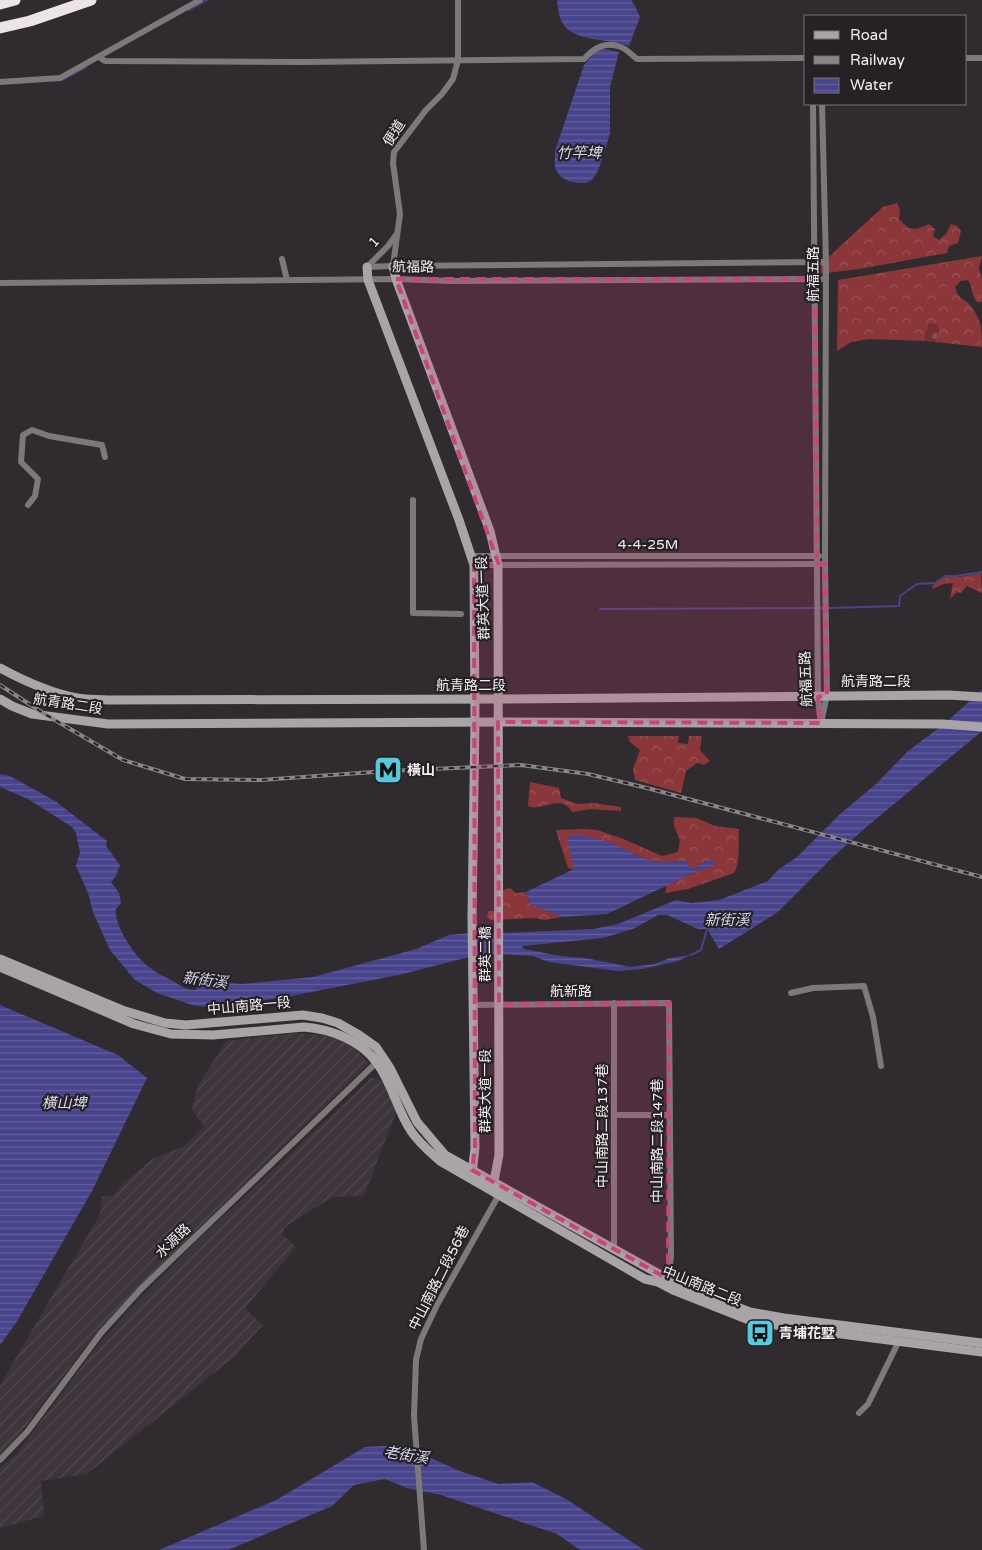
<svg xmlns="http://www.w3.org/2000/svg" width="982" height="1550" viewBox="0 0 982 1550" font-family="'Varela Round','Noto Sans TC',sans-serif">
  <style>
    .industrial { fill: url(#industrial-furrows) }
    .forest { fill: url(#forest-crowns) }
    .cemetery { fill: url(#cemetery-stones) }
    .water { fill: url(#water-rules) }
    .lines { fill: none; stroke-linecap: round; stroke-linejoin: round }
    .stream { stroke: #48448c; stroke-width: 2 }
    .street { stroke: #7c797a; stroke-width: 6 }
    .secondary { stroke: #a9a4a6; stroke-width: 9 }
    .highway { stroke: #ece4e6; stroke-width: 11 }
    .rail-casing { stroke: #8a8589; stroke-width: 4 }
    .rail { stroke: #262125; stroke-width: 2; stroke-dasharray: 5.5; stroke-linecap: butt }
    .marked { fill: #cc4379; fill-opacity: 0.2; stroke: #cc4379; stroke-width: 4; stroke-dasharray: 10 6; stroke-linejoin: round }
    .labels { text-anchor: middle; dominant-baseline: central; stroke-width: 4.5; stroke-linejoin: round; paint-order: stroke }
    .street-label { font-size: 14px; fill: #f2eef1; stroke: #262125 }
    .poi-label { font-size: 14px; font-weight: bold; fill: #f2eef1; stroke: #262125; text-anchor: start }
    .water-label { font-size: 15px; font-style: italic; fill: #d8d9ee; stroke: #262125 }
  </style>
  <defs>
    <pattern id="industrial-furrows" width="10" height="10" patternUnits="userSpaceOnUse" patternTransform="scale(1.25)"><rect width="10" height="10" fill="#3e343c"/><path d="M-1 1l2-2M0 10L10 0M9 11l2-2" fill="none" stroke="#51484f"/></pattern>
    <pattern id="forest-crowns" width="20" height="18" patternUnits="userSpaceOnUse" patternTransform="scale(1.25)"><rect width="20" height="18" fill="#8b373a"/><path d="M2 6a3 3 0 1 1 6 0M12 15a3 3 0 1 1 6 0" fill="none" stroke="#9c5457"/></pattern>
    <pattern id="cemetery-stones" width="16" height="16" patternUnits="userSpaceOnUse" patternTransform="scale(1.25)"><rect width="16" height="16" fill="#752f32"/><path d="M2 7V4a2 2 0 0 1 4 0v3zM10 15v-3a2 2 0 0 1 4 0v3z" fill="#894d50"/></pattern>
    <pattern id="water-rules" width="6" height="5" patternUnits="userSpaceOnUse" patternTransform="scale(1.25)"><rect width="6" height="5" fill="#48448c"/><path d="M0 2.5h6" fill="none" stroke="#635f9d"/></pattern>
  </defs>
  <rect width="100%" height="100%" fill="#302b2f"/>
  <g class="industrial">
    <polygon points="296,1033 324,1035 340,1040 354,1048 369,1063 137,1289 83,1350 13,1443 0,1456 0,1385 100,1214 102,1196 113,1196 122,1184 154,1158 184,1146 204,1127 192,1109 197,1087 226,1041"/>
    <polygon points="371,1078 377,1078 384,1083 396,1113 364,1196 332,1197 285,1227 282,1234 296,1247 245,1308 263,1325 234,1357 87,1474 41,1481 44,1516 0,1528 0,1468 17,1453 98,1345 128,1311 197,1241"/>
  </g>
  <g class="forest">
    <path d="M897,203L900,210L899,219C910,231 914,231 929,224L935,229L933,236L939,240L946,234L951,224L957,226L961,231L958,243L949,246L947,253L859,269L818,274L815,271L837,249L883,207Z"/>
    <path d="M982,256L979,269L982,278V302H977C971,295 973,287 968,280L961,281L955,287C960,302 962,296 970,305C982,321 982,328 982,347L935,342L939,330L926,331L925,341L869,339L851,342L837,351L838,280Z"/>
    <polygon points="981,573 982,593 967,586 961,593 957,592 950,599 953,583 944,584 932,589 933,585 946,577 959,577"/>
    <polygon points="628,736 679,736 678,743 688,744 689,736 702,736 700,750 710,761 704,765 697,763 686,771 681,793 635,780 633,769 640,750 630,742"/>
    <path d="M530,782L559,788L561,798L577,804L594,803L621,807V811L591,809L572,812C562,793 542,812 528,806Z"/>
    <path d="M674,817L697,818L715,826L739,829C738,844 741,861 734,873L688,889L665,893L667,885L691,874L713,866L705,861L693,870L689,867L688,861L664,862L650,861L609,842L574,869L568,868L556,830L585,829L597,830L621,838L662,856L678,852L680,840L674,826Z"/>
    <polygon points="510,888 516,893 526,892 530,904 562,917 544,920 536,918 491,920 487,917 488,911 498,911 502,890"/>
  </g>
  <polygon class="cemetery" points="932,323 937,324 940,330 935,342 925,341 928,324"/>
  <g class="water">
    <path d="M557,0H631L635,6L640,17L629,46C610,38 570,43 561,20C558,14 558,6 557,0Z"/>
    <polygon points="604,49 619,52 610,87 610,133 606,147 598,171 592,180 586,183 578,183 568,181 560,176 555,168 555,151 584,65 597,50"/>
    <path d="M982,690V731L864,829L834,856L778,912L719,949L707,929H698L667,915H658L633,929L603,938L522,946L524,949L560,956L585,958L631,967L654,964L670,958L691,955L678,961L642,969L617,971L549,962L532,956L499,954L469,957L403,974L286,997L215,1007L195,1006L157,993L135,980L110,950L93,912L88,893L76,866L80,852L76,833L72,827L28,799L0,787V774L10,776L55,801L107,841L106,846L120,865L116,876L111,882L119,893L121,903L116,909C114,924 131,950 142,961C150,969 161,975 171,980C180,985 185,990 196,990L199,984L222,982L242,984L313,977L416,949L449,935L470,933H501L594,929L618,924L676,900L692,903L719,900L768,881L778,870L797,857L839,815L876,784L908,751L943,725Z"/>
    <polygon points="576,834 609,842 650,861 664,862 688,861 689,867 693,870 705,861 715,860 713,866 691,874 607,914 562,917 530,904 526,892 574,869 567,838"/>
    <polygon points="0,1005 118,1055 147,1078 92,1191 16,1323 0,1345"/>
    <polygon points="401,1445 460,1471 499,1484 532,1482 566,1499 644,1550 580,1550 557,1534 441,1495 407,1488 385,1479 354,1485 332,1506 228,1550 159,1550 276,1500 365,1447"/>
  </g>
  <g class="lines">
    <g class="stream">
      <polyline points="189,10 207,0"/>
      <polyline points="62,80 86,67"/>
      <polyline points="829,608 899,606 900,596 917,584 935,583 945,576 956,576 982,572"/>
      <polyline points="600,609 824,608"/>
      <polyline points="691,955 701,950 707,929"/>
    </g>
    <g class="street">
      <path d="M99,57L105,61L303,62L584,59C594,48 605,41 621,47C626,49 632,55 637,59L806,58"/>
      <polyline points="966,58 982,58"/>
      <polyline points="0,82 60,78 200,0"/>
      <polyline points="813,104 818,697 820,717"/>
      <polyline points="282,259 287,280"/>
      <polyline points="393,266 400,214 393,163 394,152 426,110 442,94 453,79 458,60 458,0"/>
      <polyline points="367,267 393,266 826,262"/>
      <polyline points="367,267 388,246 396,235"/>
      <polyline points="0,283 396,279 451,281 825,279"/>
      <polyline points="413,500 413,613 461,614"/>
      <polyline points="28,505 35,496 38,479 21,462 23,435 32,430 49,436 102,445 105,457"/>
      <polyline points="471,556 819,556"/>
      <polyline points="474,565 820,564"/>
      <polyline points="821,723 827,695 825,564 826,262 822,104"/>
      <polyline points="791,993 813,988 864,986 873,1017 881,1066"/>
      <polyline points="614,1003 614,1248"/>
      <polyline points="473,1005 669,1003 671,1257 668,1279"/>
      <polyline points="615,1115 670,1115"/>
      <polyline points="859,1413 868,1404 899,1341"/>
      <polyline points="0,1460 27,1432 101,1333 141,1289 378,1061"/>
      <polyline points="424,1550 414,1416 416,1360 421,1339 437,1305 501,1191"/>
    </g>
    <g class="secondary">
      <polyline points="393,266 396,279 490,531 498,565 499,1155 493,1186"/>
      <polyline points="367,267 368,280 459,520 474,565 475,722 472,917 475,1148 472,1174"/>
      <path d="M0,668C24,681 50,693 77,698C88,700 99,699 109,700L498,699L948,695L982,697"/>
      <polyline points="0,699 12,706 32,714 108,724 498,722 943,724 982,727"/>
      <polyline points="0,959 122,1010 165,1023 186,1025 303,1015 322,1018 338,1023 359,1035 376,1047 390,1068 417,1122 445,1155 668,1279 695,1291 750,1312 784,1318 982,1343"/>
      <path d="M0,967L134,1024L171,1034L213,1035L304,1027C330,1029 361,1040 377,1063C392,1083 397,1110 411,1131C419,1143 430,1152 440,1161L645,1279L658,1282L673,1290L749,1320L787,1327L982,1352"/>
    </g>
    <g class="highway">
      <polyline points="0,4 15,0"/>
      <polyline points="0,28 30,21 91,0"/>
    </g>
    <defs>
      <polyline id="rail" points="0,685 43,713 123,760 185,779 261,780 388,771 521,765 588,774 647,788 982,877"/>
    </defs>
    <use href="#rail" class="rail-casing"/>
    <use href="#rail" class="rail"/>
  </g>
  <path class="marked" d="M396,279H815L817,564H825L827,695L818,697L821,723L498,722L499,1004L669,1003L668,1279L472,1170L475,1148L474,565H499Z"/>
  <defs>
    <symbol id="metro-square" viewBox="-11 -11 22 22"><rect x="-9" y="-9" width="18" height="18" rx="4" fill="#54cadd" stroke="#262125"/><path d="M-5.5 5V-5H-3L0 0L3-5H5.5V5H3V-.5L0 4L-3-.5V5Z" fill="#111"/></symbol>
    <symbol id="bus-square" viewBox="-11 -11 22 22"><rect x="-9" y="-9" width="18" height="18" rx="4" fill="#54cadd" stroke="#262125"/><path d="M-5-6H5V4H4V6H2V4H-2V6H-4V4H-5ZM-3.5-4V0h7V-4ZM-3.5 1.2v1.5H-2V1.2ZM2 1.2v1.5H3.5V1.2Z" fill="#111"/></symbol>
  </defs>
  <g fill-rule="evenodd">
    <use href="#metro-square" x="372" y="754" width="32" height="32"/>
    <use href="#bus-square" x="744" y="1317" width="32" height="32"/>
  </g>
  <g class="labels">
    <g class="street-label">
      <text transform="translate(394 133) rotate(-57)">便道</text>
      <text transform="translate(374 242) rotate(-47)">1</text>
      <text transform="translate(413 267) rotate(1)">航福路</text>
      <text transform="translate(813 274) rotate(-90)">航福五路</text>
      <text x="648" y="544">4-4-25M</text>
      <text transform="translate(483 598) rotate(-92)">群英大道一段</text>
      <text transform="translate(806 679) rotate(-92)">航福五路</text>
      <text x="876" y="681">航青路二段</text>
      <text x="471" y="685">航青路二段</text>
      <text transform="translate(68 704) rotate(9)">航青路二段</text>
      <text transform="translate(485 954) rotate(-90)">群英二橋</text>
      <text x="571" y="991">航新路</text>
      <text transform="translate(249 1006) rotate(-5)">中山南路一段</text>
      <text transform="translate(485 1091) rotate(-90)">群英大道一段</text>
      <text transform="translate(602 1126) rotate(-90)">中山南路二段137巷</text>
      <text transform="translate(657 1141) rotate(-90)">中山南路二段147巷</text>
      <text transform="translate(173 1241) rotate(-44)">水源路</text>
      <text transform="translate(439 1278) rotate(-63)">中山南路二段56巷</text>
      <text transform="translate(702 1286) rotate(22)">中山南路二段</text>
    </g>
    <g class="poi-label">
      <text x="407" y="770">橫山</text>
      <text x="779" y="1333">青埔花墅</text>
    </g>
    <g class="water-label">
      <text x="579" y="153">竹竿埤</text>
      <text x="727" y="920">新街溪</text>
      <text transform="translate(205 980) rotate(7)">新街溪</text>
      <text x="64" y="1103">橫山埤</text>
      <text transform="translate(406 1455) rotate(9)">老街溪</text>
    </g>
  </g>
  <rect x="804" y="15" width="162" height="90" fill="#262125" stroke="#787377"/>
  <rect x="814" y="31" width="25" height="8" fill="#a9a4a6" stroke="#787377"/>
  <text x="850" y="40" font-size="15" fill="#f2eef1">Road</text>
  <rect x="814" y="56" width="25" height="8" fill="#8a8589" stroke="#787377"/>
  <text x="850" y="65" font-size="15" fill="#f2eef1">Railway</text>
  <rect x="814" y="78" width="25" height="15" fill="url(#water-rules)" stroke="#787377"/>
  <text x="850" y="90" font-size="15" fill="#f2eef1">Water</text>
</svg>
